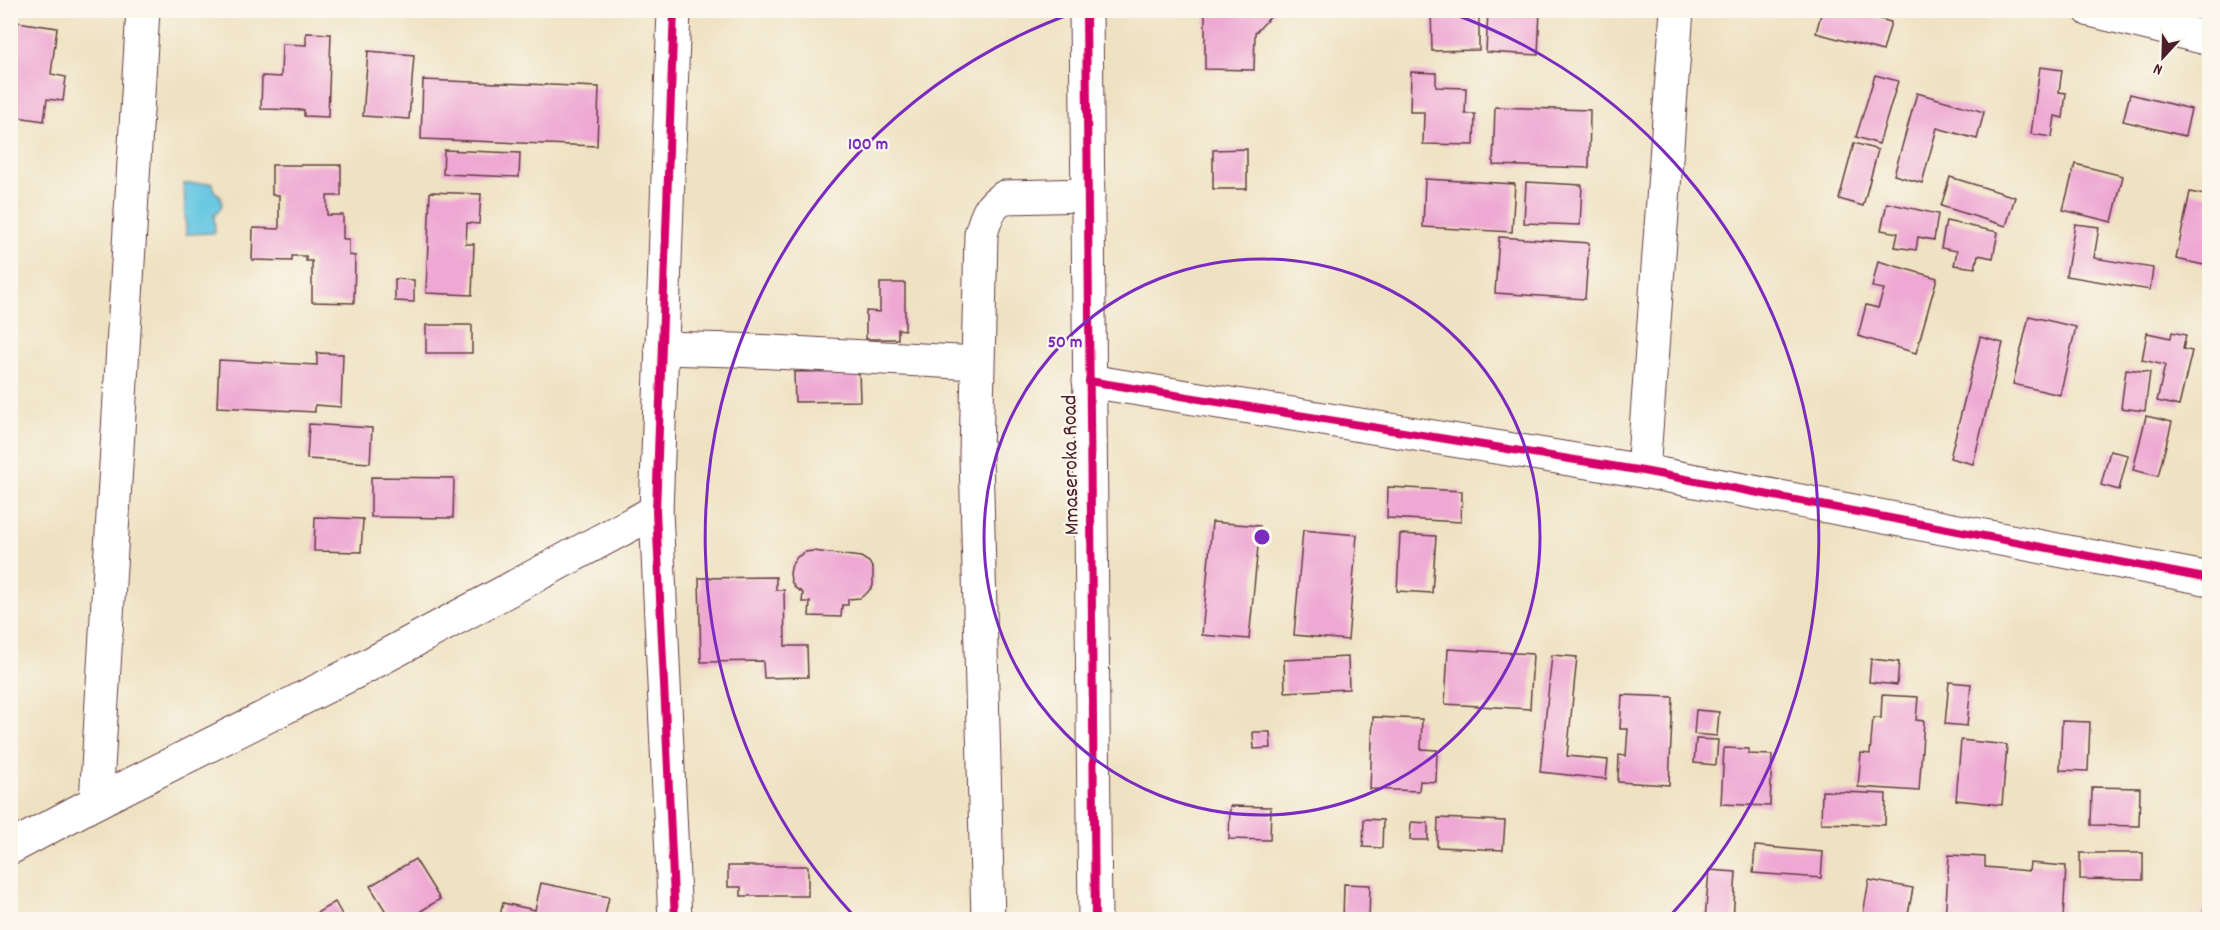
<svg xmlns="http://www.w3.org/2000/svg" width="2220" height="930" viewBox="0 0 2220 930" font-family="Dekko,sans-serif">
  <style>
    .water { fill: #64c6e2; stroke: #577286; stroke-width: 1.5 }
    .building { fill: #eea8d3 }
    .lines { fill: none; stroke-linecap: round; stroke-linejoin: round }
    .minor-casing { stroke: #633c42; stroke-width: 35 }
    .tertiary-casing { stroke: #633c42; stroke-width: 35 }
    .minor { stroke: #fff; stroke-width: 33 }
    .tertiary { stroke: #fff; stroke-width: 33 }
    .cycleway-casing { stroke: #fbf7ec; stroke-width: 11 }
    .cycleway { stroke: #d6006c; stroke-width: 8 }
    .ring { fill: none; stroke: #7b2cbf; stroke-width: 3 }
    .labels { text-anchor: middle; dominant-baseline: central; stroke-width: 4.5; stroke-linejoin: round; paint-order: stroke }
    .street-label { font-size: 22px; fill: #4a1f2b; stroke: #fbf7ec }
    .centre { fill: #7b2cbf; stroke: #fbf7ec; stroke-width: 3 }
    .ring-label { font-size: 18px; text-anchor: middle; font-weight: bold; fill: #7b2cbf; stroke: #fbf7ec; stroke-width: 4.5; stroke-linejoin: round; paint-order: stroke }
  </style>
  <rect width="100%" height="100%" fill="#fbf7ec"/>
  <filter id="ink" filterUnits="userSpaceOnUse"><feTurbulence type="fractalNoise" baseFrequency=".0167" numOctaves="2"/><feDisplacementMap in="SourceGraphic" scale="12" xChannelSelector="R" yChannelSelector="G"/><feConvolveMatrix kernelMatrix="1 2 1 2 8 2 1 2 1" color-interpolation-filters="sRGB"/></filter>
  <filter id="wash" filterUnits="userSpaceOnUse"><feTurbulence type="fractalNoise" baseFrequency=".008" numOctaves="4" result="noise"/><feDisplacementMap in="SourceGraphic" scale="24" xChannelSelector="R" yChannelSelector="G"/><feGaussianBlur stdDeviation="1.35" result="paint"/><feColorMatrix in="noise" values="0 0 0 0 0 0 0 0 0 0 0 0 0 0 0 0 0 1.4 0 .05"/><feComposite in="paint" operator="in"/></filter>
  <g filter="url(#wash)">
    <rect width="100%" height="100%" fill="#efe2c3"/>
    <path class="water" d="M213,183L214,191C224,197 225,208 214,215L215,233L186,234L184,184Z"/>
    <g id="blocks">
      <g class="building">
        <polygon points="1205,10 1277,10 1255,33 1254,70 1205,69"/>
        <polygon points="1431,10 1479,10 1479,50 1432,51"/>
        <polygon points="1488,10 1540,10 1538,55 1486,52"/>
        <polygon points="1822,10 1847,10 1891,22 1883,51 1816,33"/>
        <polygon points="10,21 57,28 51,74 66,77 63,101 47,99 44,121 10,116"/>
        <polygon points="306,33 331,34 328,117 304,116 304,110 261,109 262,76 281,77 282,44 306,45"/>
        <polygon points="368,51 414,55 409,119 363,116"/>
        <polygon points="2040,67 2062,70 2059,92 2066,93 2063,118 2055,116 2052,137 2031,134"/>
        <polygon points="1411,72 1436,73 1436,87 1466,88 1465,114 1475,114 1474,145 1423,144 1424,112 1410,112"/>
        <polygon points="1875,75 1898,81 1879,144 1856,137"/>
        <polygon points="423,80 599,87 597,146 421,139"/>
        <polygon points="1917,93 1984,112 1977,139 1937,128 1922,183 1894,175"/>
        <polygon points="2130,94 2191,109 2185,136 2123,121"/>
        <polygon points="1495,107 1590,110 1589,168 1493,165"/>
        <polygon points="1854,143 1878,150 1863,206 1839,199"/>
        <polygon points="1247,149 1247,189 1213,189 1213,150"/>
        <polygon points="444,150 520,153 519,177 443,174"/>
        <polygon points="2075,164 2123,176 2112,222 2063,210"/>
        <polygon points="272,165 341,165 341,196 327,196 327,215 343,215 343,239 349,239 349,255 355,256 354,303 312,302 312,261 306,261 306,256 292,256 292,261 252,260 253,228 279,229 279,195 272,195"/>
        <polygon points="1950,177 2015,197 2006,226 1941,206"/>
        <polygon points="1425,179 1515,184 1512,232 1423,227"/>
        <polygon points="1526,182 1582,185 1580,225 1524,223"/>
        <polygon points="430,192 481,194 479,224 467,223 466,244 474,244 472,295 426,293"/>
        <polygon points="2190,192 2210,196 2210,241 2204,265 2176,259"/>
        <polygon points="1887,203 1938,214 1934,240 1918,237 1916,250 1895,247 1898,233 1881,230"/>
        <polygon points="1946,221 1998,232 1993,258 1978,255 1975,268 1954,265 1957,251 1941,248"/>
        <polygon points="2075,224 2099,227 2094,258 2153,268 2150,290 2066,276"/>
        <polygon points="1499,237 1589,243 1585,299 1495,293"/>
        <polygon points="1878,261 1937,278 1916,353 1858,336 1866,305 1878,308 1884,289 1872,287"/>
        <polygon points="395,279 414,280 414,302 395,301"/>
        <polygon points="880,283 905,283 905,330 898,329 898,339 866,339 866,311 880,312"/>
        <polygon points="2029,316 2076,327 2060,395 2013,384"/>
        <rect x="426" y="325" width="46" height="28"/>
        <polygon points="2172,332 2186,335 2183,349 2192,351 2179,406 2157,401 2165,365 2142,360 2147,333 2171,338"/>
        <polygon points="1980,337 2003,343 1973,464 1950,458"/>
        <polygon points="317,353 343,354 341,407 315,405 315,412 217,407 219,360 317,365"/>
        <polygon points="2126,369 2150,372 2145,411 2121,408"/>
        <polygon points="859,371 860,401 795,402 794,372"/>
        <polygon points="2146,416 2172,422 2158,476 2133,470"/>
        <polygon points="309,424 372,428 370,463 307,459"/>
        <polygon points="2110,451 2128,455 2119,490 2101,485"/>
        <polygon points="371,477 454,478 453,518 371,517"/>
        <polygon points="1388,487 1462,491 1461,522 1387,518"/>
        <polygon points="315,517 363,519 361,552 314,551"/>
        <polygon points="1212,522 1260,526 1249,639 1202,635"/>
        <polygon points="1303,530 1357,535 1348,640 1294,635"/>
        <polygon points="1400,534 1436,536 1432,593 1397,591"/>
        <polygon points="813,551 861,557 869,562 873,569 873,586 867,593 860,598 848,599 848,605 842,605 841,617 809,616 810,602 802,602 803,593 795,588 791,581 790,573 792,564 797,557 805,552"/>
        <polygon points="776,577 776,590 784,590 785,646 807,646 808,677 764,678 763,661 701,662 699,578"/>
        <polygon points="1448,649 1533,654 1530,709 1445,704"/>
        <polygon points="1552,655 1577,657 1567,756 1608,760 1606,779 1540,772"/>
        <polygon points="1348,657 1349,689 1285,692 1284,660"/>
        <polygon points="1871,659 1899,662 1897,685 1869,682"/>
        <polygon points="1949,682 1971,684 1967,726 1945,724"/>
        <polygon points="1622,695 1673,697 1669,785 1618,782 1619,755 1626,756 1628,729 1620,729"/>
        <polygon points="1882,695 1918,697 1916,720 1924,721 1919,791 1858,787 1861,753 1870,754 1873,718 1881,718"/>
        <polygon points="1696,710 1719,712 1717,736 1694,734"/>
        <polygon points="1373,717 1422,719 1421,749 1437,750 1436,782 1420,781 1419,791 1370,789"/>
        <polygon points="2062,721 2090,722 2088,771 2060,770"/>
        <polygon points="1253,732 1270,732 1271,748 1254,749"/>
        <polygon points="1696,739 1718,740 1716,765 1694,763"/>
        <polygon points="1961,740 2007,745 2002,805 1956,800"/>
        <polygon points="1724,748 1749,749 1749,754 1772,755 1770,806 1721,804"/>
        <polygon points="2092,787 2140,788 2139,826 2091,825"/>
        <polygon points="1822,791 1886,794 1885,825 1821,823"/>
        <polygon points="1230,806 1271,807 1270,840 1229,839"/>
        <polygon points="1438,818 1505,821 1503,850 1437,847"/>
        <polygon points="1364,819 1383,820 1382,848 1363,847"/>
        <polygon points="1411,822 1428,823 1428,840 1410,840"/>
        <polygon points="1755,846 1823,852 1821,878 1753,873"/>
        <polygon points="2080,853 2143,853 2143,880 2080,879"/>
        <polygon points="1949,855 1985,857 1985,867 2029,871 2030,863 2066,866 2063,920 1945,920"/>
        <polygon points="415,859 440,899 407,920 391,920 370,886"/>
        <polygon points="728,866 808,866 808,896 741,896 741,887 728,887"/>
        <polygon points="1709,870 1736,872 1733,920 1705,920"/>
        <polygon points="1869,880 1913,888 1907,920 1862,920"/>
        <polygon points="541,883 609,897 604,920 499,920 503,903 535,910"/>
        <polygon points="1344,884 1370,885 1369,920 1343,920"/>
        <polygon points="2209,893 2210,920 2201,920"/>
        <polygon points="335,902 345,920 305,920"/>
      </g>
    </g>
  </g>
  <g filter="url(#ink)">
    <use href="#blocks" fill-opacity="0" stroke="#633c42" stroke-width="1.5"/>
    <g class="lines">
      <defs>
        <g id="minor">
          <polyline points="674,10 656,511 675,920"/>
          <polyline points="2090,10 2210,39"/>
          <polyline points="661,348 735,350 977,363"/>
          <polyline points="1089,381 1643,471 2210,579"/>
          <polyline points="1643,471 1677,10"/>
          <polyline points="96,802 143,10"/>
          <polyline points="10,848 96,802 361,669 656,511"/>
          <path d="M988,920L976,455L981,234C986,217 989,205 1005,197L1088,195"/>
        </g>
        <polyline id="tertiary" points="1086,10 1095,920"/>
      </defs>
      <use href="#minor" class="minor-casing"/>
      <use href="#tertiary" class="tertiary-casing"/>
      <use href="#minor" class="minor"/>
      <use href="#tertiary" class="tertiary"/>
      <defs>
        <g id="cycleway">
          <polyline points="674,10 656,511 675,920"/>
          <polyline points="1086,10 1095,920"/>
          <polyline points="1089,381 1643,471 2210,579"/>
        </g>
      </defs>
      <use href="#cycleway" class="cycleway-casing"/>
      <use href="#cycleway" class="cycleway"/>
    </g>
  </g>
  <g class="ring">
    <circle cx="1262" cy="537" r="278"/>
    <path d="M855 917A557 557 0 0 1 1076 12M1448 12A557 557 0 0 1 1669 917"/>
  </g>
  <g class="labels">
    <g class="street-label">
      <text transform="translate(1072 465) rotate(-91)">Mmaseroka Road</text>
    </g>
  </g>
  <circle cx="1262" cy="537" r="9" class="centre"/>
  <g class="ring-label">
    <text x="868" y="149">100 m</text>
    <text x="1065" y="347">50 m</text>
  </g>
  <rect width="2220" height="930" fill="none" stroke="#fbf7ec" stroke-width="36"/>
  <g transform="translate(2163 57) rotate(202)" stroke="#fbf7ec" stroke-width="4.5" paint-order="stroke">
  <path d="M0-4.5L10 22L0 15L-10 22Z" fill="#4a1f2b"/>
  <text y="-9" font-size="16" font-weight="bold" text-anchor="middle" fill="#4a1f2b">N</text>
  </g>
</svg>
